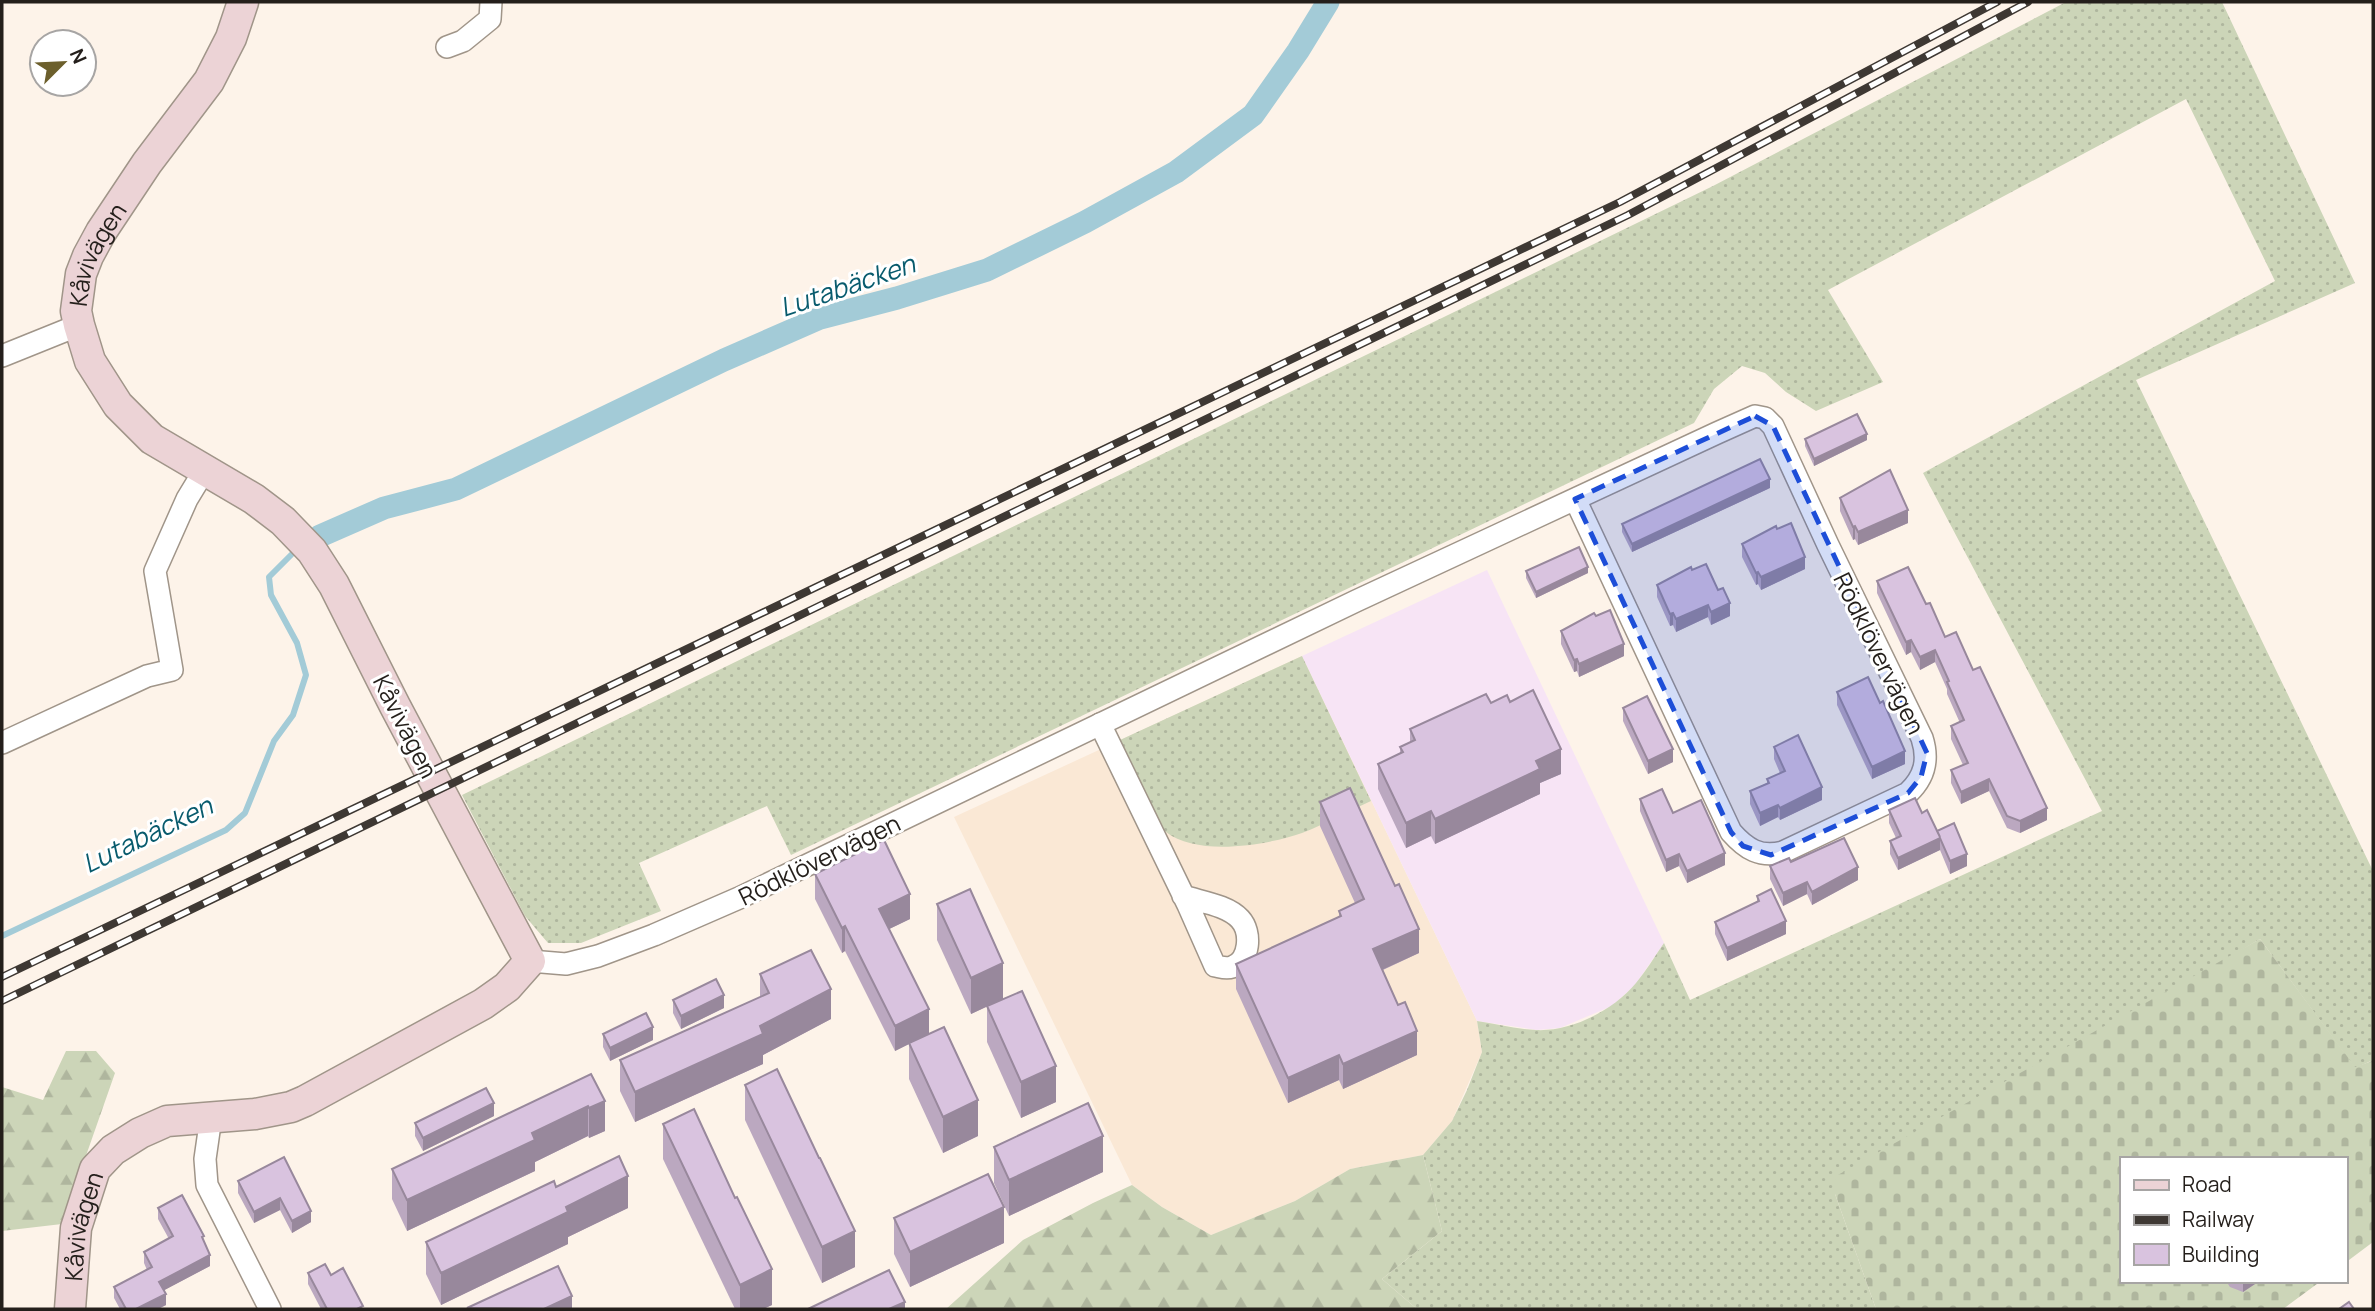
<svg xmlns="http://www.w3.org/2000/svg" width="2375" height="1311" viewBox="0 0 2375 1311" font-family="Manrope,sans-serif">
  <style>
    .built { fill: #fae8d5 }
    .education { fill: #f7e4f5 }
    .grass { fill: url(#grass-dots) }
    .forest { fill: url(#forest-firs) }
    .cemetery { fill: url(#cemetery-stones) }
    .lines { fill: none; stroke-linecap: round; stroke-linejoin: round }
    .stream { stroke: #a3cbd7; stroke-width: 6 }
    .canal { stroke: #a3cbd7; stroke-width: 23 }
    .street-casing { stroke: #a09589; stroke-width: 24 }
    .secondary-casing { stroke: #a09589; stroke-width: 33 }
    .street { stroke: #fff; stroke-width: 21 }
    .secondary { stroke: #ecd3d6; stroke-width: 30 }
    .rail-casing { stroke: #3e3833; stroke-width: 8 }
    .rail { stroke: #fff; stroke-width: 5; stroke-dasharray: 16; stroke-linecap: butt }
    .wall { fill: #bba8c0 }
    .shaded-wall { fill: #98889c }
    .building { fill: #d9c3df; stroke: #98889c; stroke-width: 2 }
    .marked { fill: #1d4ed8; fill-opacity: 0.2; stroke: #1d4ed8; stroke-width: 5; stroke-dasharray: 14 9; stroke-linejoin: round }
    .labels { text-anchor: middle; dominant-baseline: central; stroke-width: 6; stroke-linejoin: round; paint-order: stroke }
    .street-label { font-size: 24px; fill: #241f1b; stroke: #fff }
    .water-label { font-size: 26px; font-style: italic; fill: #085b6d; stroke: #fff }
  </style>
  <defs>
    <pattern id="grass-dots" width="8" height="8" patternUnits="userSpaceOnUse" patternTransform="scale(1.75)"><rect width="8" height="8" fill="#ccd5b8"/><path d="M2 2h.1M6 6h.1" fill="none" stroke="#afb69e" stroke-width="1.8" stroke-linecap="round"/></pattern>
    <pattern id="forest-firs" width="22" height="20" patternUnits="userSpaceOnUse" patternTransform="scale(1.75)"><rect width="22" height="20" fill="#ccd5b8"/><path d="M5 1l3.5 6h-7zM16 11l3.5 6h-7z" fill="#afb69e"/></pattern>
    <pattern id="cemetery-stones" width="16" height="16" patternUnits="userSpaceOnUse" patternTransform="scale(1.75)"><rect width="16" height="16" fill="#ccd5b8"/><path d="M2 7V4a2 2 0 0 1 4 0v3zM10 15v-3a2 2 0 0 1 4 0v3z" fill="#afb69e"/></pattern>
  </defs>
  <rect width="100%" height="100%" fill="#fdf3e9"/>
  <polygon class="built" points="1302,656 1477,1021 1482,1052 1452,1121 1423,1155 1350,1169 1295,1201 1211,1235 1162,1207 1132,1185 954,817"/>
  <polygon class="education" points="1487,570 1664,943 1635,985 1612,1006 1560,1028 1537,1030 1477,1021 1302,656"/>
  <g class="grass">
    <path d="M2066,2H2222L2355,283L2136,380L2373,871V1063L2371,1061L2355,1068L2260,939L1835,1194L1876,1309H1417L1382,1279L1442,1231L1423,1155L1452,1121L1467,1090L1482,1052L1477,1021C1496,1024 1516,1029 1536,1030C1571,1032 1614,1010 1636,983C1646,971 1655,956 1664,943L1690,1000L2102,811L1923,473L2275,281L2186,99L1828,290L1883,382L1816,411L1786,392L1765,373L1742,366L1714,389L1694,423L791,855L767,806L639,863L661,911L581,943H548L525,916L462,795L1713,186Z"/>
    <path d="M1302,656L1371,801C1348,811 1326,824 1302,833C1268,845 1197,857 1166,832C1157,825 1127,755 1120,740Z"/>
  </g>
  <g class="forest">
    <polygon points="66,1051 96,1051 115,1073 62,1224 2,1231 2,1087 43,1100"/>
    <polygon points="1423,1155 1442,1231 1382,1279 1417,1309 946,1309 1023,1240 1093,1203 1132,1185 1162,1207 1211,1235 1295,1201 1350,1169"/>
  </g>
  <polygon class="cemetery" points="2260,939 2355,1067 2372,1061 2373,1063 2373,1242 2345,1263 2345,1159 2121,1159 2121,1281 2321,1281 2283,1309 1876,1309 1835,1194 1836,1176"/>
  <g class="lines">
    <polyline class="stream" points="2,936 226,830 245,813 274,741 293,715 306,675 297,643 271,595 269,577 291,555"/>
    <polyline class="canal" points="320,536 384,508 456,489 724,360 820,318 897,298 987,270 1085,222 1176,172 1253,115 1298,51 1328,2"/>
    <defs>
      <g id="street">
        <polyline points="447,47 463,41 490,19 491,2"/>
        <polyline points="2,356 79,325"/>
        <path d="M1100,724L1188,905L1215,966C1221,967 1226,969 1232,967C1250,961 1252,932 1240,919C1227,905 1201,902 1183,896"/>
        <polyline points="2,743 147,676 172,670 155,571 187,499 204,471"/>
        <path d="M530,961L566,964L598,956L654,935L739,898L1356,601L1717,433L1755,416L1765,418L1773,426L1828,545L1922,738C1929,760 1925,777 1908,793L1783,852C1760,858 1746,849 1731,832L1575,499"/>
        <polyline points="211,1117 205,1159 207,1185 270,1309"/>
      </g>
      <g id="secondary">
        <path id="s1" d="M70,1309L76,1228L95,1169L113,1150L140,1133L167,1121L255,1114L291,1107L305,1101L483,1004L507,987L530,961L395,706L334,585L312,551L283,521L254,499L152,439L118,405L90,361L79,325L76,311L81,274L88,256L101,232L147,163L209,81L231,38L243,2"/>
      </g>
    </defs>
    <use href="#street" class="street-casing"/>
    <use href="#secondary" class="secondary-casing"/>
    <use href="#street" class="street"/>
    <use href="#secondary" class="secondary"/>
    <defs>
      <g id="rail">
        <polyline points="2,977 1620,202 1997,2"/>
        <polyline points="2,1001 1628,215 2028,2"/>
      </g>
    </defs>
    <use href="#rail" class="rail-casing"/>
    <use href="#rail" class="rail"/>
  </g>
  <g class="wall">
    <polygon points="1805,439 1867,440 1814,466 1805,446"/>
    <polygon points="1770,488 1632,552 1622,532 1622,524"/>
    <polygon points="1840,498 1908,523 1858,545 1855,539 1853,540 1840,511"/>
    <polygon points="1742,544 1805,569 1761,590 1758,584 1756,585 1742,557"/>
    <polygon points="1692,570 1730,616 1711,625 1708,617 1676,632 1673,625 1670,626 1657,597 1657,585"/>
    <polygon points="1526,571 1588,573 1536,598 1526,578"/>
    <polygon points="1877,581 1926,604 1945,637 1973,670 2047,820 2020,833 2007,828 1989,791 1961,804 1951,783 1951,770 1963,765 1951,739 1951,726 1960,723 1947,694 1947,689 1935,662 1920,670 1911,652 1906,655 1877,593"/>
    <polygon points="1561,631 1624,656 1579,677 1577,671 1574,672 1561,644"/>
    <polygon points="1837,692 1905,764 1872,779 1837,705"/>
    <polygon points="1510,702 1561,774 1540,783 1540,794 1435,844 1431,836 1406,848 1378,789 1378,764 1400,754 1400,747 1410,742 1410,729 1491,703"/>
    <polygon points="1623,708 1673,762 1648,774 1623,721"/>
    <polygon points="1774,747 1822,800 1780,820 1778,817 1760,826 1750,804 1750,791 1767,783 1767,779 1780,773 1774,759"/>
    <polygon points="1640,799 1673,813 1725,865 1687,883 1679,866 1666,872 1640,811"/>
    <polygon points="1320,802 1419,953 1383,970 1417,1055 1343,1089 1339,1080 1288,1103 1236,989 1236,964 1339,918 1339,911 1355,903 1320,826"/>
    <polygon points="1889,810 1922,813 1967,866 1950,874 1940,850 1898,870 1890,854 1890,841 1896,838 1889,823"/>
    <polygon points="1791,862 1858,880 1812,905 1807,894 1783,906 1770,879 1770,866"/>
    <polygon points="815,874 910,919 889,929 929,1034 978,1136 943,1153 909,1079 909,1044 895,1051 845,951 842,953 815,899"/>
    <polygon points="1757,896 1786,934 1727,961 1715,934 1715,922 1757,903"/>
    <polygon points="937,904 1003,999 971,1014 937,940"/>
    <polygon points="760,974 831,1019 763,1055 763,1064 635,1122 620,1091 620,1060 760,997"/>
    <polygon points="673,1000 724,1008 681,1029 673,1013"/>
    <polygon points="987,1006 1056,1102 1021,1118 987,1042"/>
    <polygon points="603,1034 653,1040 610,1061 603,1047"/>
    <polygon points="591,1074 605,1131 589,1138 588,1136 535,1162 535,1171 407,1231 392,1199 392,1169"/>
    <polygon points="745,1085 819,1158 855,1267 822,1283 745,1120"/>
    <polygon points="494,1116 423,1151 415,1136 415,1123"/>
    <polygon points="663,1124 772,1305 763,1309 735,1309 663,1159"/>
    <polygon points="994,1147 1103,1172 1009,1216 994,1183"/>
    <polygon points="284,1157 311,1222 292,1233 280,1210 254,1223 238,1193 238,1181"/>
    <polygon points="556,1187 628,1208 568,1237 568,1244 441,1305 426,1274 426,1242"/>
    <polygon points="158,1208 204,1242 210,1266 164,1290 166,1305 158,1309 120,1309 114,1298 114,1287 147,1270 144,1263 144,1252 169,1239 158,1219"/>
    <polygon points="894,1218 1004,1243 910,1287 894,1254"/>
    <polygon points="308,1273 331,1275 363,1309 321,1309 308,1284"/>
    <polygon points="2226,1281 2255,1281 2255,1284 2243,1292 2230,1287"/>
  </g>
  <g class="shaded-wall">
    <polygon points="1867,434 1867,440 1814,466 1814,459"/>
    <polygon points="1770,479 1770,488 1632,552 1632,544"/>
    <polygon points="1908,510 1908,523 1858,545 1858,532"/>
    <polygon points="1855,526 1855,539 1853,540 1853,527"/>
    <polygon points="1805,557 1805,569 1761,590 1761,577"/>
    <polygon points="1588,567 1588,573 1536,598 1536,592"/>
    <polygon points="1758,572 1758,584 1756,585 1756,573"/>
    <polygon points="1730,603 1730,616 1711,625 1711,612"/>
    <polygon points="1708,605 1708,617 1676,632 1676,619"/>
    <polygon points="1673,613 1673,625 1670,626 1670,614"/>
    <polygon points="1911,640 1911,652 1906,655 1906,642"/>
    <polygon points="1624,644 1624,656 1579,677 1579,664"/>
    <polygon points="1935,650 1935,662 1920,670 1920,657"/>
    <polygon points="1577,659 1577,671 1574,672 1574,660"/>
    <polygon points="1561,749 1561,774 1540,783 1540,794 1435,844 1435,819 1536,761"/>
    <polygon points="1673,749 1673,762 1648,774 1648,761"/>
    <polygon points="1905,751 1905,764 1872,779 1872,767"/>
    <polygon points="1989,779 1989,791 1961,804 1961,792"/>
    <polygon points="1822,787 1822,800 1780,820 1780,808"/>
    <polygon points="1778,805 1778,817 1760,826 1760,813"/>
    <polygon points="2047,808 2047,820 2020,833 2020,821"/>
    <polygon points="1431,811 1431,836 1406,848 1406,823"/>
    <polygon points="1940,838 1940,850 1898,870 1898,858"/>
    <polygon points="1725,853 1725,865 1687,883 1687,871"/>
    <polygon points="1679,854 1679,866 1666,872 1666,860"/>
    <polygon points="1967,854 1967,866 1950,874 1950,861"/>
    <polygon points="1858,867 1858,880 1812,905 1812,892"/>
    <polygon points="1807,882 1807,894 1783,906 1783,893"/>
    <polygon points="910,894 910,919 879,934 879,909"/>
    <polygon points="1786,921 1786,934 1727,961 1727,948"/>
    <polygon points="845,926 845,951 842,953 842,928"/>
    <polygon points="1419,929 1419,953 1373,974 1373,949"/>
    <polygon points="1003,963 1003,999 971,1014 971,978"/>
    <polygon points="831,989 831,1019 763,1055 763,1064 635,1122 635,1092"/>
    <polygon points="724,995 724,1008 681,1029 681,1016"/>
    <polygon points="929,1009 929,1034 895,1051 895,1026"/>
    <polygon points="653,1027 653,1040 610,1061 610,1048"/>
    <polygon points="1417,1031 1417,1055 1343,1089 1343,1064"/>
    <polygon points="1339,1055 1339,1080 1288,1103 1288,1078"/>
    <polygon points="1056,1066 1056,1102 1021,1118 1021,1082"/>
    <polygon points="978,1100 978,1136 943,1153 943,1117"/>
    <polygon points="605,1101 605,1131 589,1138 589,1108"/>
    <polygon points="494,1103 494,1116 423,1151 423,1138"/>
    <polygon points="588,1106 588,1136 535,1162 535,1171 407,1231 407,1200 532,1133"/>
    <polygon points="1103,1136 1103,1172 1009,1216 1009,1180"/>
    <polygon points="628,1176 628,1208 568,1237 568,1244 441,1305 441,1273 566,1207"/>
    <polygon points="280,1198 280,1210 254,1223 254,1212"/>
    <polygon points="1004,1207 1004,1243 910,1287 910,1252"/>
    <polygon points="311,1211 311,1222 292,1233 292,1221"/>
    <polygon points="855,1231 855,1267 822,1283 822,1247"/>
    <polygon points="210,1255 210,1266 159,1293 159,1282"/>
    <polygon points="772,1269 772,1305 763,1309 740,1309 740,1285"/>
    <polygon points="2243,1281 2255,1281 2255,1284 2243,1292"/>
    <polygon points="166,1294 166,1305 158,1309 136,1309"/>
    <polygon points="572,1296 572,1309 544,1309"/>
    <polygon points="905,1302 905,1309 889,1309"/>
  </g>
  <g class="building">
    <polygon points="1857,414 1867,434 1814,459 1805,439"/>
    <polygon points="1760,459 1770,479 1632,544 1622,524"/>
    <polygon points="1890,470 1908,510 1858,532 1855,526 1853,527 1840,498"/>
    <polygon points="1791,523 1805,557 1761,577 1758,572 1756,573 1742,544 1776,526 1777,529"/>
    <polygon points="1579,547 1588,567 1536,592 1526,571"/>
    <polygon points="1706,564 1718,590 1723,588 1730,603 1711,612 1708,605 1676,619 1673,613 1670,614 1657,585 1691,567 1692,570"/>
    <polygon points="1908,567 1926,604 1930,603 1945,637 1956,632 1973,670 1980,667 2047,808 2020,821 2007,816 1989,779 1961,792 1951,770 1968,763 1951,726 1964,720 1947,682 1949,681 1935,650 1920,657 1911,640 1906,642 1877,581"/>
    <polygon points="1610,610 1624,644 1579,664 1577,659 1574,660 1561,631 1594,613 1596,616"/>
    <polygon points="1868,677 1880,703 1883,701 1905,751 1872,767 1837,692"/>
    <polygon points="1533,690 1561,749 1536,761 1540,769 1435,819 1431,811 1406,823 1378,764 1403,752 1400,747 1415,740 1410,729 1486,694 1491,703 1507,695 1510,702"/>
    <polygon points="1647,696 1673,749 1648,761 1623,708"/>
    <polygon points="1798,735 1822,787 1780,808 1778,805 1760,813 1750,791 1769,783 1767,779 1785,771 1774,747"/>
    <polygon points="1350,788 1395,886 1399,884 1419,929 1373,949 1398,1005 1405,1002 1417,1031 1343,1064 1339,1055 1288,1078 1236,964 1341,916 1339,911 1364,899 1320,802"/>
    <polygon points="1662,789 1673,813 1701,800 1725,853 1687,871 1679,854 1666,860 1640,799"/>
    <polygon points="1915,798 1922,813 1927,810 1940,837 1937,831 1954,823 1967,854 1950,861 1940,838 1898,858 1890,841 1901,836 1889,810"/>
    <polygon points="1844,838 1858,867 1812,892 1807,882 1783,893 1770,866 1789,858 1791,862"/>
    <polygon points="884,840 910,894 879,909 929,1009 895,1026 845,926 842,928 815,874"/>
    <polygon points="970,889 1003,963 971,978 937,904"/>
    <polygon points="1771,889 1786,921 1727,948 1715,922 1759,901 1757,896"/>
    <polygon points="811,950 831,989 760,1026 763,1034 635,1092 620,1060 769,993 760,974"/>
    <polygon points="716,979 724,995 681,1016 673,1000"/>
    <polygon points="1022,991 1056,1066 1021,1082 987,1006"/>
    <polygon points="646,1013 653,1027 610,1048 603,1034"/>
    <polygon points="944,1027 978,1100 943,1117 909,1043"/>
    <polygon points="777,1069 819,1158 820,1158 855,1231 822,1247 745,1085"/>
    <polygon points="591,1074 605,1101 589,1108 588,1106 532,1133 535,1140 407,1200 392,1169"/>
    <polygon points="486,1088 494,1103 423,1138 415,1123"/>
    <polygon points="1088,1103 1103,1136 1009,1180 994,1147"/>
    <polygon points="694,1109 735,1198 737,1197 772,1269 740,1285 663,1124"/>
    <polygon points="619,1156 628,1176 566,1207 568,1212 441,1273 426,1242 554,1181 556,1187"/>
    <polygon points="284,1157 311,1211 292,1221 280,1198 254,1212 238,1181"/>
    <polygon points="988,1174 1004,1207 910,1252 894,1218"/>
    <polygon points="182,1195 204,1236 202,1237 210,1255 159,1282 166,1294 136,1309 126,1309 114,1287 152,1267 144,1252 173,1236 158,1208"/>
    <polygon points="325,1264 331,1275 343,1268 363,1306 357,1309 327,1309 308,1273"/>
    <polygon points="558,1266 572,1296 544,1309 467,1308"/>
    <polygon points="889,1270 905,1302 889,1309 808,1309"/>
    <polygon points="2349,1302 2354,1309 2339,1309"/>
  </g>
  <path class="marked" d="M1755,416L1773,426L1927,753L1921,777L1908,793L1771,855L1743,846L1731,832L1575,499Z"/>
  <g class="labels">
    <g class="street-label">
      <text stroke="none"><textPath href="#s1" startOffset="1512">Kåvivägen</textPath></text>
      <text transform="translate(1880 653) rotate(64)">Rödklövervägen</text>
      <text transform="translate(406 726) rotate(63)">Kåvivägen</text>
      <text transform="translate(819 859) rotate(-26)">Rödklövervägen</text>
      <text stroke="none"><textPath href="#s1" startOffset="84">Kåvivägen</textPath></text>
    </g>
    <g class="water-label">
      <text transform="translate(847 285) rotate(-19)">Lutabäcken</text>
      <text transform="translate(147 834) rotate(-26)">Lutabäcken</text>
    </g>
  </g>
  <rect width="2375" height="1311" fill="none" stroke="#241f1b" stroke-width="7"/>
  <rect x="2120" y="1157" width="228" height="126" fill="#ffffff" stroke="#a7a5a4" stroke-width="2"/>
  <rect x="2134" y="1180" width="35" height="10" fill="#ecd3d6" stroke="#a7a5a4" stroke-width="2"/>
  <text x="2182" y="1192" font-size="21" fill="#241f1b">Road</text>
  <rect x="2134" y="1215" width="35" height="10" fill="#3e3833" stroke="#a7a5a4" stroke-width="2"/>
  <text x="2182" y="1227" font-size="21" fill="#241f1b">Railway</text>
  <rect x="2134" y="1244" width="35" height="21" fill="#d9c3df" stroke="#a7a5a4" stroke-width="2"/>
  <text x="2182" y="1262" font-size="21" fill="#241f1b">Building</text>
  <g transform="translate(63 63) rotate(66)"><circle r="33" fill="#ffffff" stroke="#a7a5a4" stroke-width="2"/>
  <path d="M0-5L12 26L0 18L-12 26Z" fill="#6c5f2c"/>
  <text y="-10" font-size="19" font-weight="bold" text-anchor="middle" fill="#241f1b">N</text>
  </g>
</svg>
